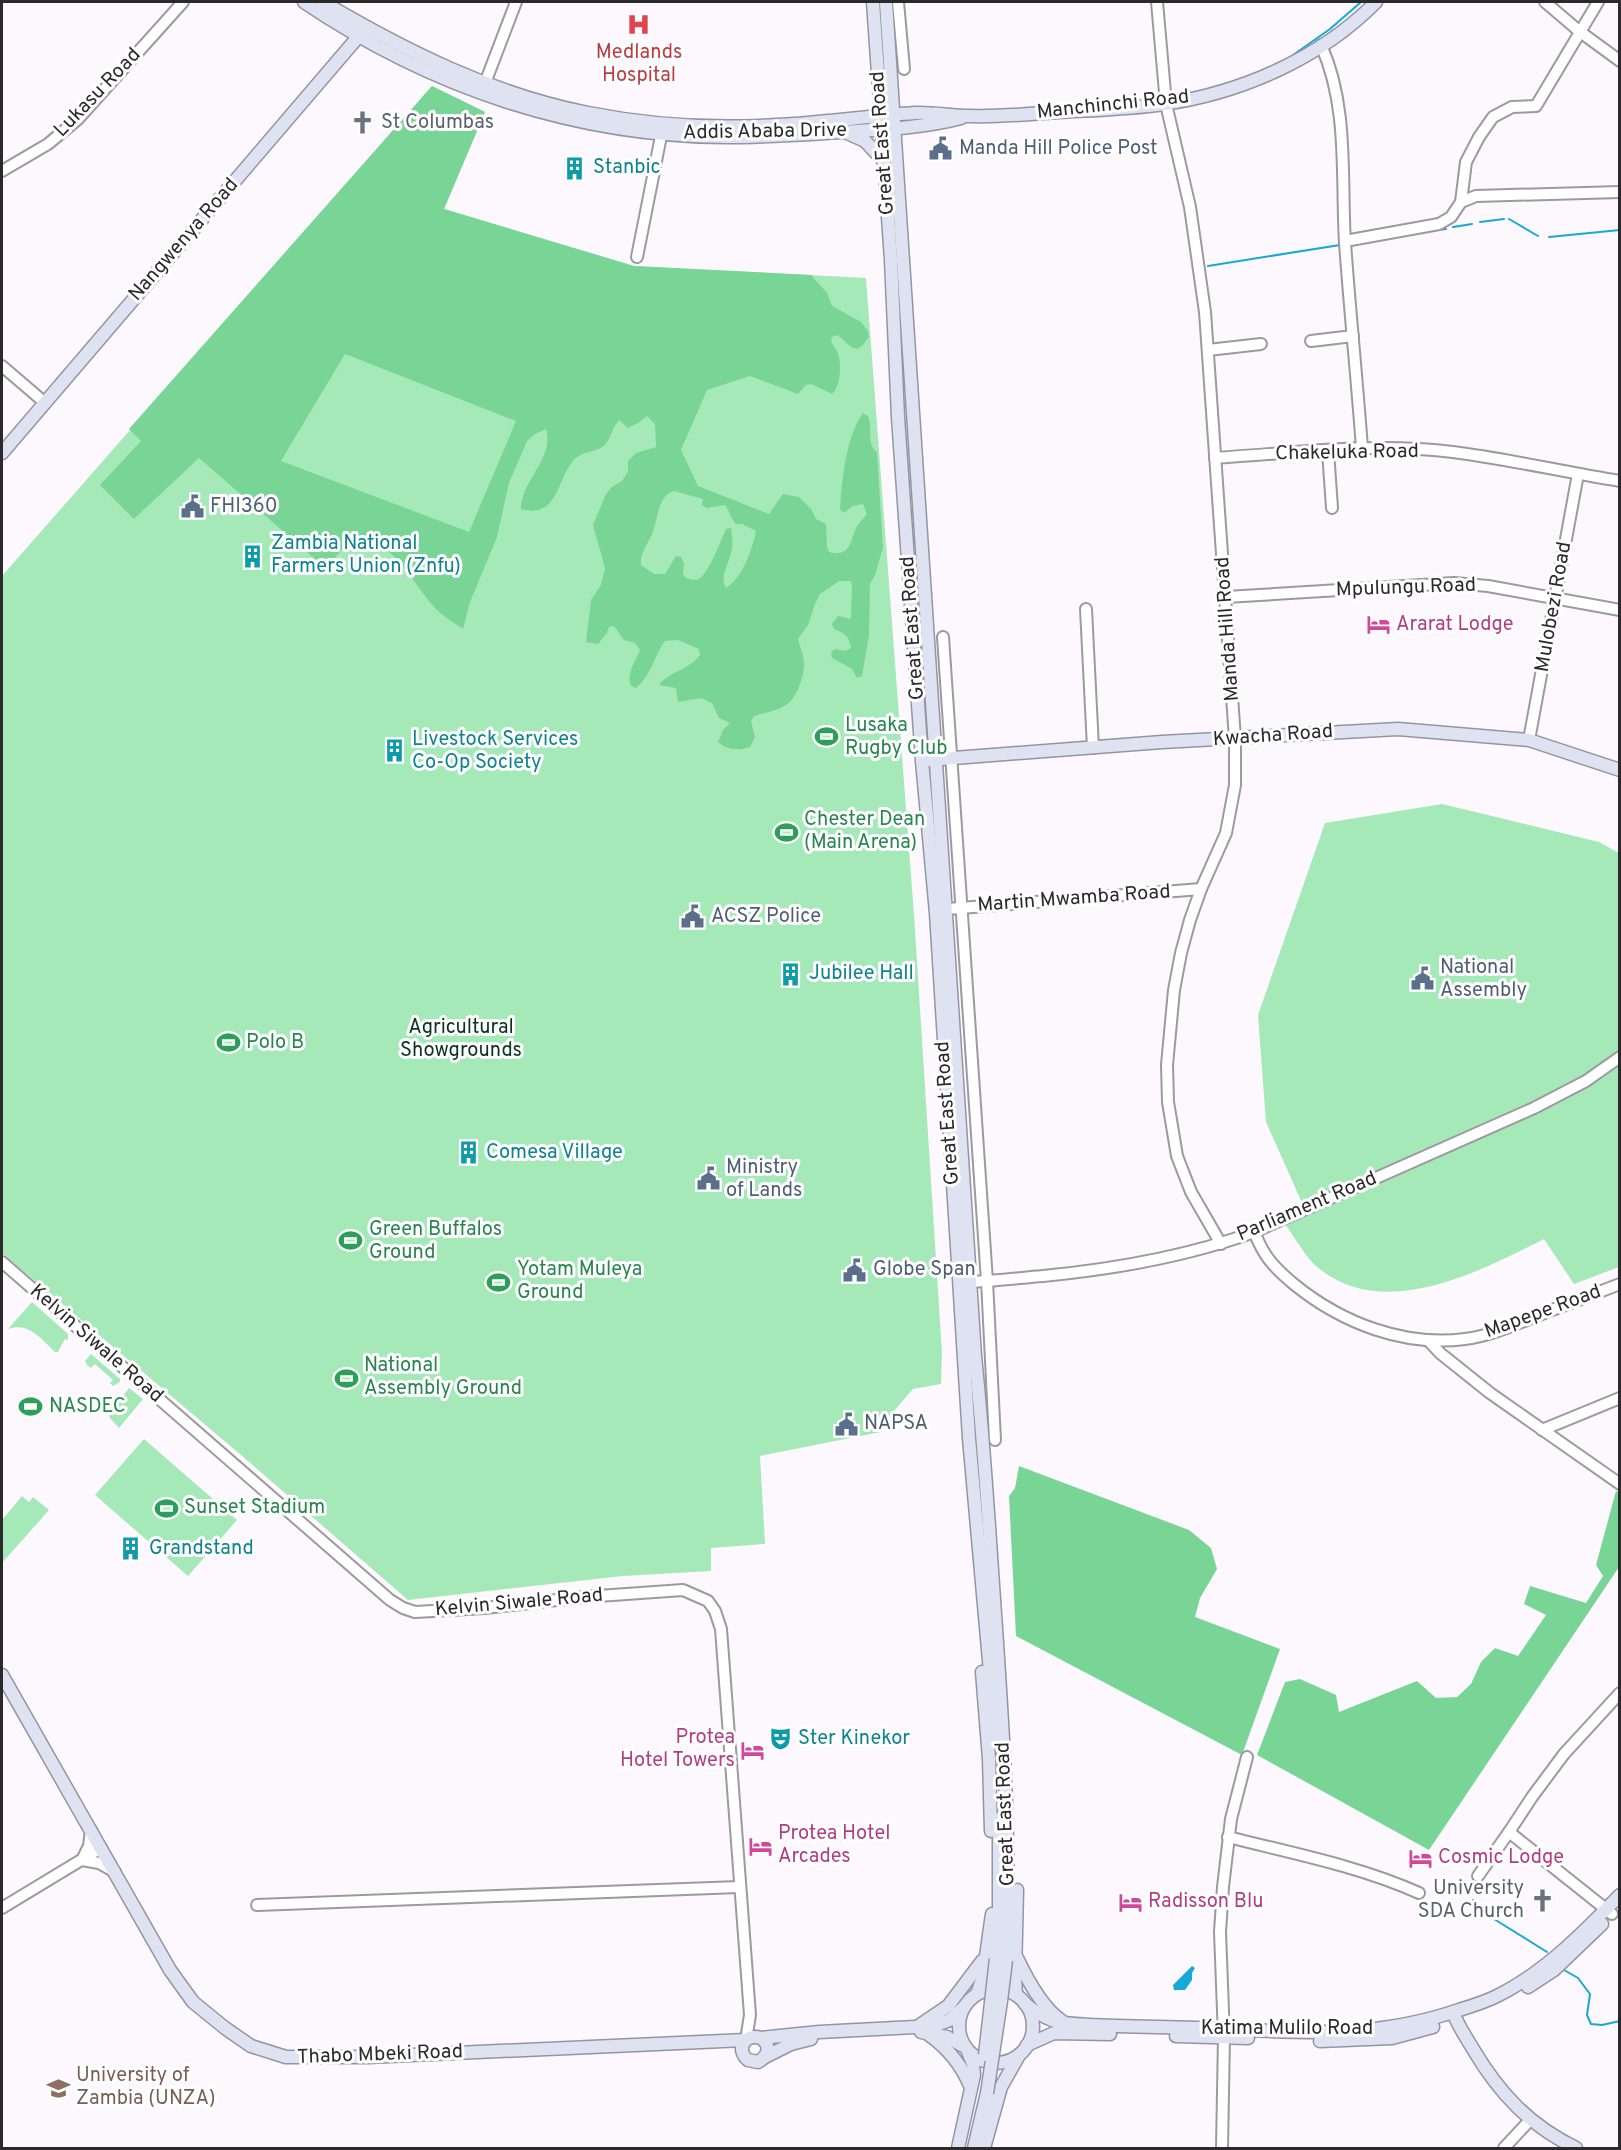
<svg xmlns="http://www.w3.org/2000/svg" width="1621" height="2150" viewBox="0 0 1621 2150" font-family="Overpass,sans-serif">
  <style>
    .green { fill: #a6e9b9 }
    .forest { fill: #78d596; fill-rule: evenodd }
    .water { fill: #15aad6 }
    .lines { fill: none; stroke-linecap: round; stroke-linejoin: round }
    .stream { stroke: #15aad6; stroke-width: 2 }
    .minor-casing { stroke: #9e999f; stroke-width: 14 }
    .major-casing { stroke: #9395a6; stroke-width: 15 }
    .minor { stroke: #fff; stroke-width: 10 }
    .major { stroke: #dfe2f1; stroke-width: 12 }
    .major-bridge-casing { stroke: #9395a6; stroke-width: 15; stroke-linecap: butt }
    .major-bridge { stroke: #dfe2f1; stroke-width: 12 }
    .labels { text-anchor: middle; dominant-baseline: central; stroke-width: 6; stroke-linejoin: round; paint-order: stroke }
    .health-label { font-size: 20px; fill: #be3a42; stroke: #fff }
    .street-label { font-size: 20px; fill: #2c292c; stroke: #fff }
    .worship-label { font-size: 20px; fill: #5b616d; stroke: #fff; text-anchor: start }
    .service-label { font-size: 20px; fill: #4e5e75; stroke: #fff; text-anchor: start }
    .culture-label { font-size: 20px; fill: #0d838f; stroke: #fff; text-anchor: start }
    .hotel-label { font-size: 20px; fill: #b23c85; stroke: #fff; text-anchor: start }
    .leisure-label { font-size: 20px; fill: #27864d; stroke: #fff; text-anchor: start }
    .park-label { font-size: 20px; fill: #0a331a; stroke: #fff }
    .education-label { font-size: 20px; fill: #785e54; stroke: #fff; text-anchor: start }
  </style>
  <rect width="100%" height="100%" fill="#fdf7fe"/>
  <g class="green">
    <polygon points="432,86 485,112 444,209 634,266 866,278 914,915 942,1353 941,1384 913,1389 885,1421 881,1432 760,1456 765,1544 711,1548 711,1571 623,1576 408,1600 241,1455 2,1253 2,576"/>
    <path d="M1442,804L1599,842L1619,853V1267L1574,1284L1544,1239C1479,1272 1382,1323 1316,1266C1304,1255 1289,1228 1278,1214L1302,1203L1266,1122L1258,1015L1325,823Z"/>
    <path d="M32,1302L68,1334V1340L65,1339L58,1352H55C41,1339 29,1322 8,1329Z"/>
    <polygon points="91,1354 120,1379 120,1382 113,1386 110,1383 113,1380 95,1364 91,1368 87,1365 85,1361"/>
    <polygon points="129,1388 143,1399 119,1428 109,1417 110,1413"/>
    <polygon points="144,1439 237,1520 188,1576 95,1495"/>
    <polygon points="22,1496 29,1502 33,1497 49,1510 2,1563 2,1520"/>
  </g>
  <g class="forest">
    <path d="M432,86L485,112L444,209L634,266L811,275L827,293L832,306L861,322L868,331L869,337L862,346L857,349L851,347L838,335L832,337L831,342C833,345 836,348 837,351C842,361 841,387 832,394L811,384L806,385L798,394L750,376L707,390L681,450L698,486L769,514L783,494L799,497L811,509L816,519L826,524L827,547L829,552C852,558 850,539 857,526C860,522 864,518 867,514L863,504L853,506L844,513L840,509C842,480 846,436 863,413L868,416C873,428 866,444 877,452L883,548L875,575L870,584L869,635L862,676L857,678L852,669L832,658L831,652L835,649L846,651L851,648C849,636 846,634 834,629L832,624L838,616L851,619L852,586L851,581H839L820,594L815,604L808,625L798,639C800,646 803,654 804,662C805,674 797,698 786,705C777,711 764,713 754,716L751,721L755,737L750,747C737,751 728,750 718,742L723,730L730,723L719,718L712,703L701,698L678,702L676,688L659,685C670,671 689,670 700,655L699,649L678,640L665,641C654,656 651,676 636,688L631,686C626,674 635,662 640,650L635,643L624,640L614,626L609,627L607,633L598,644L586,642L591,600L601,585L605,568L593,525L606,494L613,486L622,481L628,472V461L636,453L656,447L655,424L647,416L638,423L628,428L619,420C611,429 611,441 602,447C593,453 581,451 573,461C556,481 558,519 521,509C521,480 555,458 546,429L535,434L527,441L509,483L497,537L470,602L463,629C455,623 444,617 437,610C411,583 398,544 357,536L347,543L328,566L322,565L199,458L134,519L100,485L141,441L129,429ZM345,354L516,421L469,532L281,461ZM674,491L703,499L702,505L707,508L725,505C730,511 730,518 736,524H742L756,531C752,550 743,577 726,588C719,576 730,562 732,549C733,542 732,535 731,528L726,529C721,539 708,578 696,580C693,580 690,579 686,578L683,574L684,563L681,557L676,556L665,574H654L641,565C639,552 651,541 654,528C658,516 659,495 674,491Z"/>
    <polygon points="1019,1466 1189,1530 1211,1548 1217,1569 1200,1598 1195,1617 1280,1649 1242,1755 1016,1636 1009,1496 1015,1488"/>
    <polygon points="1616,1491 1620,1493 1619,1567 1429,1850 1257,1755 1285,1682 1300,1679 1336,1695 1339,1712 1417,1681 1436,1698 1457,1697 1471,1684 1481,1662 1495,1648 1518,1656 1546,1615 1524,1604 1530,1586 1586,1603 1603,1576 1596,1565"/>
  </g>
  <polygon class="water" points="1192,1966 1195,1968 1192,1973 1192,1980 1185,1990 1174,1990 1173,1985"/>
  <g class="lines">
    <g class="stream">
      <polyline points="1286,60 1330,29 1361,2"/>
      <polyline points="1208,89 1228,83"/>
      <polyline points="1509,219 1538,236"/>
      <polyline points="1480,222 1504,219"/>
      <polyline points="1453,227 1472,224"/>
      <polyline points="1422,232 1446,229"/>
      <polyline points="1549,237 1620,230"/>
      <polyline points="1208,266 1340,245"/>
      <polyline points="1473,1900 1494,1919 1547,1952"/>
      <polyline points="1564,1970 1578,1978 1590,1994 1587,2015 1591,2024 1602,2025 1620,2021"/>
    </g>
    <defs>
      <g id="minor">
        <polyline points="898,2 904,69"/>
        <polyline points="1157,2 1166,104 1190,207 1205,312 1235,739 1235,785 1226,833 1201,889 1190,920 1181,953 1174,990 1167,1065 1168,1102 1177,1156 1191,1192 1221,1244"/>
        <polyline points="1545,2 1579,31 1620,61"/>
        <path d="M1321,45C1349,107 1341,177 1345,243C1350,312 1357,380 1362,448"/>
        <polyline points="482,91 516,2"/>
        <polyline points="2,171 48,144 78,119 183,2"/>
        <polyline points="1461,202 1466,162 1479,137 1493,117 1512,107 1536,106 1598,2"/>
        <polyline points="1345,241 1439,224 1451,217 1461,202 1476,196 1620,192"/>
        <polyline points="637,257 663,126"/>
        <polyline points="1311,341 1353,336"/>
        <polyline points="1208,350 1261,344"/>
        <polyline points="2,366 44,402"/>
        <polyline points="1328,451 1332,508"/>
        <path d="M1215,458C1294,453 1374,442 1453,452C1508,459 1564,472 1620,481"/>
        <polyline points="1226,597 1454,583 1488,586 1620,610"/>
        <polyline points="1086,609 1093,748"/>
        <polyline points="943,637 987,1281 995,1440"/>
        <polyline points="1529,740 1578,474"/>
        <polyline points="947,909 1201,889"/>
        <path d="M1254,1232C1257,1238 1260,1246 1264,1252C1271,1265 1284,1276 1295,1285C1342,1323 1404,1347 1465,1339C1489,1336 1512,1326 1534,1317C1563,1306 1591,1295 1620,1284"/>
        <polyline points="2,1262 390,1600 403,1608 415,1612 485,1608 584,1597 683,1590 708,1601 715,1611 721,1629 750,2015 746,2040"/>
        <path d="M970,1282C994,1281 1019,1278 1043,1276C1115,1269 1186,1257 1254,1232L1534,1108L1586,1081L1620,1057"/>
        <polyline points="1428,1340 1440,1353 1490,1393 1620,1484"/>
        <polyline points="1542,1430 1620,1398"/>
        <polyline points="91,1830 89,1846 82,1860 99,1863 115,1872"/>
        <path d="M1228,1837C1291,1853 1359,1866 1419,1893"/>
        <polyline points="1478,1876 1509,1832"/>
        <polyline points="257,1905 739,1887"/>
        <polyline points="2,1908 101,1848"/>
        <polyline points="1612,1914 1509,1832 1532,1797 1564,1754 1620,1693"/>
        <polyline points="1222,2148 1224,2037 1220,1932 1223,1887 1231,1819 1247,1757"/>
        <polyline points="1504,2148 1530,2120"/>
      </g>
      <g id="major">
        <path d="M304,2C430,87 573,136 726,137C759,137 792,135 826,133C868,130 920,129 961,118"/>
        <path d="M323,2C406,51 492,94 588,113C649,125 714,129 776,125C822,123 868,116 915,113C934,112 951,116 970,116C1000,117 1029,114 1059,112C1094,110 1129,109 1164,104C1241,93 1321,58 1376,2"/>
        <polyline points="873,2 891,260 898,417 922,761 936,913 969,1438 996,1739"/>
        <path d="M886,2L975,1356C984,1442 989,1528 995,1614C1003,1730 1011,1844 1006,1960"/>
        <polyline points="847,133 865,141 883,160"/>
        <polyline points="2,453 364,30"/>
        <polyline points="928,760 1162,742 1398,729 1529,740 1620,770"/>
        <polyline points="982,1672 989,1759 991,1831"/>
        <polyline points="2,1675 170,1970 193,2002 225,2028 251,2046 286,2057 368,2057 745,2040"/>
        <path d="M1017,1958C1027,1979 1042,2008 1062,2021"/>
        <polyline points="996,1959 999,1914 999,1819"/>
        <polyline points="1528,1987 1554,1970 1602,1924"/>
        <circle cx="996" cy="2026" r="37"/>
        <polyline points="977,1994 983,1977 992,1914"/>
        <polyline points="1016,1995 1015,1976 1017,1890"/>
        <path d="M1025,2004C1050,2023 1058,2023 1089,2025C1134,2027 1180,2027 1225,2029C1308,2033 1378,2038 1459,2010C1472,2006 1485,2002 1497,1996C1544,1973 1583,1933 1620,1895"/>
        <path d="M1453,2012C1458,2026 1466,2037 1473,2049C1499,2093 1530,2126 1576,2148"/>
        <polyline points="920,2025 948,2006 982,1961"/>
        <polyline points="921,2032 947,2037 965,2047"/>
        <path d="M928,2034C948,2048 962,2065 971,2088"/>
        <polyline points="1176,2036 1248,2038"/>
        <path d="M761,2038C771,2045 769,2056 758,2062L748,2060C735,2049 745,2033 761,2038L819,2032L934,2026L950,2020L964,2007"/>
        <polyline points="1320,2041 1392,2038 1433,2027"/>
        <polyline points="1027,2045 1054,2033 1110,2034"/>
        <polyline points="765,2057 791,2044 811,2039"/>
        <polyline points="958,2148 974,2075 973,2064 968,2052"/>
        <polyline points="974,2148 987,2093"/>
        <polyline points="984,2148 1001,2087 1018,2057"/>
      </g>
    </defs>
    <use href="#minor" class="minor-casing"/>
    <use href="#major" class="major-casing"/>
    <use href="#minor" class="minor"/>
    <use href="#major" class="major"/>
    <defs>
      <g id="major-bridge">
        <polyline points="985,2055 996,1959"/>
        <polyline points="987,2093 1001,2001 1006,1960"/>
      </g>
    </defs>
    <use href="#major-bridge" class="major-bridge-casing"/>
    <use href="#major-bridge" class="major-bridge"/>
  </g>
  <defs>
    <symbol id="hospital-bare" viewBox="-9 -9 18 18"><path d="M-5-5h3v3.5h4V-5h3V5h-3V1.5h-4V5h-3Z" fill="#e0444e" stroke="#fff" stroke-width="2.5" paint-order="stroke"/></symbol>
    <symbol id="church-bare" viewBox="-9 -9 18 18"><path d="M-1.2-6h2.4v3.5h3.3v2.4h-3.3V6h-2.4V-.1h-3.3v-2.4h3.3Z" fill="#6b7280" stroke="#fff" stroke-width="2.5" paint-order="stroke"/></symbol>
    <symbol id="civic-bare" viewBox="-9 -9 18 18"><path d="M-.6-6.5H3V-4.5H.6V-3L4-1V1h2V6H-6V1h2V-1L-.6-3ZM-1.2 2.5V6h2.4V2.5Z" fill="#5c6f8a" stroke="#fff" stroke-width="2.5" paint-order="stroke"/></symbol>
    <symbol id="building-bare" viewBox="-9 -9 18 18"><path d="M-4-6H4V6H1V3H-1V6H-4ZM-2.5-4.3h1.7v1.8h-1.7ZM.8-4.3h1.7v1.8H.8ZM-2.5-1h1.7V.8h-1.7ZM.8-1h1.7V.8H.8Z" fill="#0f9aa8" stroke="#fff" stroke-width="2.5" paint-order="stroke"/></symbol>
    <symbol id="hotel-bare" viewBox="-9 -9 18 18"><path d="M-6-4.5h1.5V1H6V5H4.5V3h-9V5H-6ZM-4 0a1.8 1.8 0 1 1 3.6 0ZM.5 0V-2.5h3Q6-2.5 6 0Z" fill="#d1479c" stroke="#fff" stroke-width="2.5" paint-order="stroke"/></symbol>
    <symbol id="stadium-bare" viewBox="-9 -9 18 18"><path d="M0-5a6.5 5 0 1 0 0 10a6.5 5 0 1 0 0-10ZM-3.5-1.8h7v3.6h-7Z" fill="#2e9e5b" stroke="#fff" stroke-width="2.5" paint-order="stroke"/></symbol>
    <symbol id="theatre-bare" viewBox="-9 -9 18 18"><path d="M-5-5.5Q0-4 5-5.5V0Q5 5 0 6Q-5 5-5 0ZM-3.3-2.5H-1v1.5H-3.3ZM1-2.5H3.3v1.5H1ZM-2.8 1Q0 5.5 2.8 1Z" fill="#0f9aa8" stroke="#fff" stroke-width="2.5" paint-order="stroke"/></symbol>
    <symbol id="university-bare" viewBox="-9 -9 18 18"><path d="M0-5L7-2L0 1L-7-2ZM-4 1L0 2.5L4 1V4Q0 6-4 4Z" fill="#8d6e63" stroke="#fff" stroke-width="2.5" paint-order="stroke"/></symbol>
  </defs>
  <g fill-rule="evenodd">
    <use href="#hospital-bare" x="622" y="8" width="33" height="33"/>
    <use href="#church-bare" x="346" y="106" width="33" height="33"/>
    <use href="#civic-bare" x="924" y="132" width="33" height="33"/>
    <use href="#building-bare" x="558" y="152" width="33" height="33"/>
    <use href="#civic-bare" x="176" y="490" width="33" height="33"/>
    <use href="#building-bare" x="236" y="540" width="33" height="33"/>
    <use href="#hotel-bare" x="1362" y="608" width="33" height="33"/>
    <use href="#stadium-bare" x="810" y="720" width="33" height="33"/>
    <use href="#building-bare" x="378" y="734" width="33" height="33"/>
    <use href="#stadium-bare" x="770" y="816" width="33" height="33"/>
    <use href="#civic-bare" x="676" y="900" width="33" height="33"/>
    <use href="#building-bare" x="774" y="958" width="33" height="33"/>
    <use href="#civic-bare" x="1406" y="962" width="33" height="33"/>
    <use href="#stadium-bare" x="212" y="1026" width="33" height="33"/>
    <use href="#building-bare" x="452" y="1136" width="33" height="33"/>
    <use href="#civic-bare" x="692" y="1162" width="33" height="33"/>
    <use href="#stadium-bare" x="334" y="1224" width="33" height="33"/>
    <use href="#civic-bare" x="838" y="1254" width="33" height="33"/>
    <use href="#stadium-bare" x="482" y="1266" width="33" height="33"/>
    <use href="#stadium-bare" x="330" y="1362" width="33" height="33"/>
    <use href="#stadium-bare" x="14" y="1390" width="33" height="33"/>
    <use href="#civic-bare" x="830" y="1408" width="33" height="33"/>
    <use href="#stadium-bare" x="150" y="1492" width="33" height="33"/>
    <use href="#building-bare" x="114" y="1532" width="33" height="33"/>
    <use href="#theatre-bare" x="764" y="1722" width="33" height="33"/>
    <use href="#hotel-bare" x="736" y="1734" width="33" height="33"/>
    <use href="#hotel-bare" x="744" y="1830" width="33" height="33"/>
    <use href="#hotel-bare" x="1404" y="1842" width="33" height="33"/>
    <use href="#church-bare" x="1526" y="1884" width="33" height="33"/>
    <use href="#hotel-bare" x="1114" y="1886" width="33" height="33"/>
    <use href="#university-bare" x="42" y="2072" width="33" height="33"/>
  </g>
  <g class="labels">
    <g class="health-label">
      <text x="639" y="53">Medlands<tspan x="639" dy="23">Hospital</tspan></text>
    </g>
    <g class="street-label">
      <text transform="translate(98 93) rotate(-46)">Lukasu Road</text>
      <text transform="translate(1113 105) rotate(-6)">Manchinchi Road</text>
      <text transform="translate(765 132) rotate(-1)">Addis Ababa Drive</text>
      <text transform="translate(883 143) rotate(-94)">Great East Road</text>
      <text transform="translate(184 240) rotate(-49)">Nangwenya Road</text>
      <text transform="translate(1347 453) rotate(-1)">Chakeluka Road</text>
      <text transform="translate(1406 588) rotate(-2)">Mpulungu Road</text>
      <text transform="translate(1554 607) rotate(-80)">Mulobezi Road</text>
      <text transform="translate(913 628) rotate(-94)">Great East Road</text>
      <text transform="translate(1228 629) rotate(-94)">Manda Hill Road</text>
      <text transform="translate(1273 736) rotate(-4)">Kwacha Road</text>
      <text transform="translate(1074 899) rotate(-4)">Martin Mwamba Road</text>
      <text transform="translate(948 1113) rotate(-94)">Great East Road</text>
      <text transform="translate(1307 1207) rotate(-23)">Parliament Road</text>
      <text transform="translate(1543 1312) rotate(-20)">Mapepe Road</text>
      <text transform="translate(96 1344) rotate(41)">Kelvin Siwale Road</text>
      <text transform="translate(519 1603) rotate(-5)">Kelvin Siwale Road</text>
      <text transform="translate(1006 1814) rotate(-92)">Great East Road</text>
      <text x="1287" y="2029">Katima Mulilo Road</text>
      <text transform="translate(380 2055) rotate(-2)">Thabo Mbeki Road</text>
    </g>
    <g class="worship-label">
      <text x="381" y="123">St Columbas</text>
      <text x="1524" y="1889" text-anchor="end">University<tspan x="1524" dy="23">SDA Church</tspan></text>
    </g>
    <g class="service-label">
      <text x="959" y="149">Manda Hill Police Post</text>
      <text x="210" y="507">FHI360</text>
      <text x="711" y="917">ACSZ Police</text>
      <text x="1440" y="968">National<tspan x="1440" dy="23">Assembly</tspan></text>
      <text x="726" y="1168">Ministry<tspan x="726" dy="23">of Lands</tspan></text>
      <text x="873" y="1270">Globe Span</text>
      <text x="864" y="1424">NAPSA</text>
    </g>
    <g class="culture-label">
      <text x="593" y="168">Stanbic</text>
      <text x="271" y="544">Zambia National<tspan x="271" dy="23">Farmers Union (Znfu)</tspan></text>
      <text x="412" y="740">Livestock Services<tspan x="412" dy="23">Co-Op Society</tspan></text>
      <text x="809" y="974">Jubilee Hall</text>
      <text x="486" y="1153">Comesa Village</text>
      <text x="149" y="1549">Grandstand</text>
      <text x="798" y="1739">Ster Kinekor</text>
    </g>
    <g class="hotel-label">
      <text x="1396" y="625">Ararat Lodge</text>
      <text x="735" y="1738" text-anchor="end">Protea<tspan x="735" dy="23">Hotel Towers</tspan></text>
      <text x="778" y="1834">Protea Hotel<tspan x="778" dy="23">Arcades</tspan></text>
      <text x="1438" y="1858">Cosmic Lodge</text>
      <text x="1148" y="1902">Radisson Blu</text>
    </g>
    <g class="leisure-label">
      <text x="845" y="726">Lusaka<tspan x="845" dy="23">Rugby Club</tspan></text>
      <text x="804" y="820">Chester Dean<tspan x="804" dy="23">(Main Arena)</tspan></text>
      <text x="246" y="1043">Polo B</text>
      <text x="369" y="1230">Green Buffalos<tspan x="369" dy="23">Ground</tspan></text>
      <text x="517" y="1270">Yotam Muleya<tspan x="517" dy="23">Ground</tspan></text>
      <text x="364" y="1366">National<tspan x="364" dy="23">Assembly Ground</tspan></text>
      <text x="49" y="1407">NASDEC</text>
      <text x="184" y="1508">Sunset Stadium</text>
    </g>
    <g class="park-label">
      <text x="461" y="1028">Agricultural<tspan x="461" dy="23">Showgrounds</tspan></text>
    </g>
    <g class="education-label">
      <text x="76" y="2076">University of<tspan x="76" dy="23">Zambia (UNZA)</tspan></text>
    </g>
  </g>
  <rect width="1621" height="2150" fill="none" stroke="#2c292c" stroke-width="6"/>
</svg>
